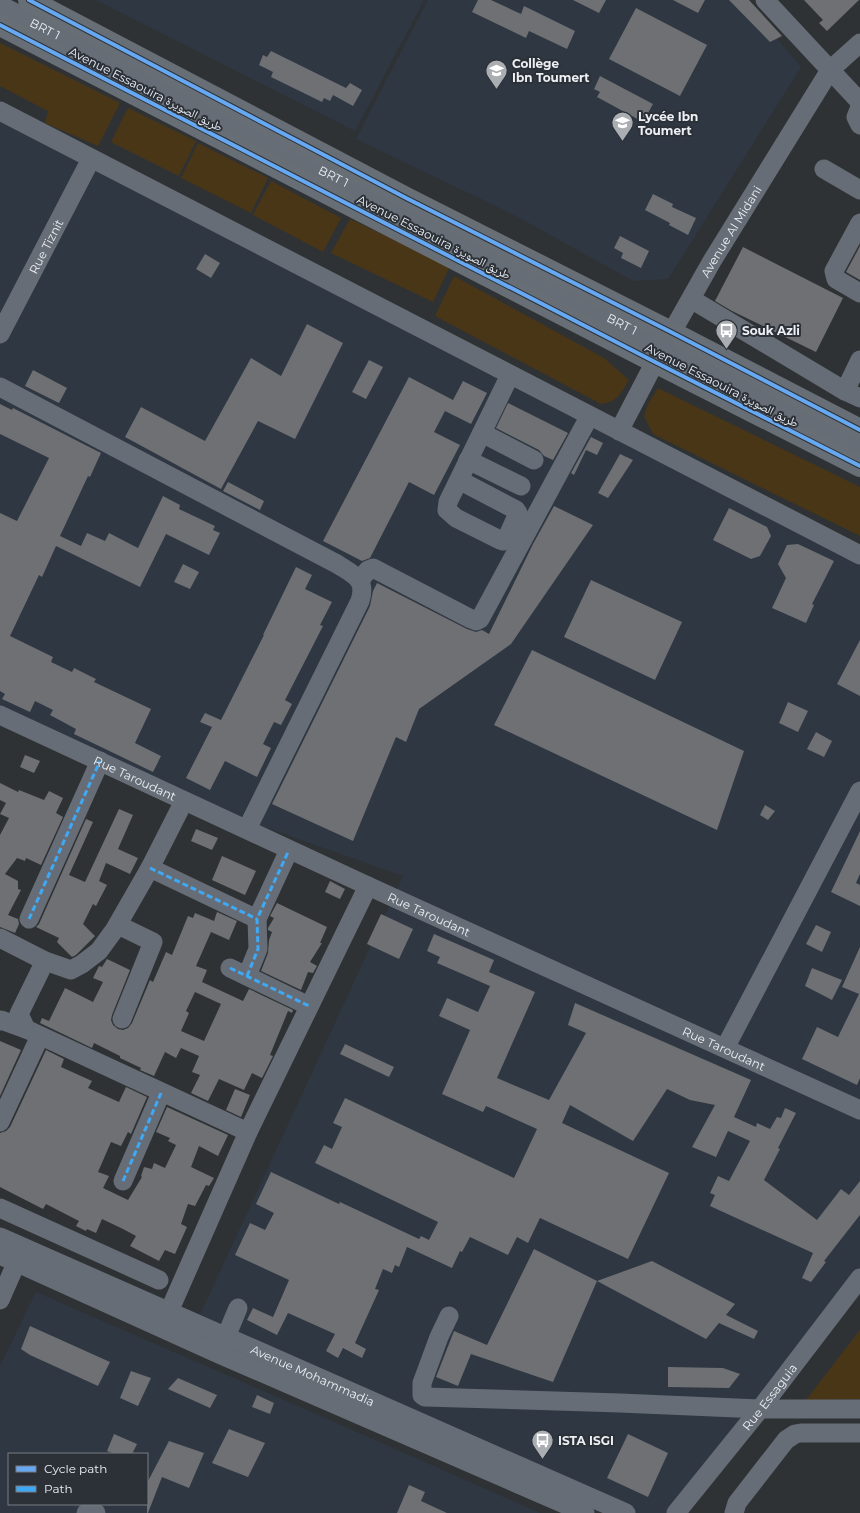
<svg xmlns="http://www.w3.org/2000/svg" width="860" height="1513" viewBox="0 0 860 1513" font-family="Montserrat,'Noto Naskh Arabic',sans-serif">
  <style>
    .built { fill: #2f3742; fill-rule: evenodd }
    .green { fill: #493617 }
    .building { fill: #6e7073; fill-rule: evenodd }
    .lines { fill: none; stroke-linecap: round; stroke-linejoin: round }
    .minor { stroke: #666d76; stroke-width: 19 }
    .major { stroke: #676e75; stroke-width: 22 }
    .quiet { stroke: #3fa9f5; stroke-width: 3; stroke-dasharray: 6 3; stroke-linecap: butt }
    .cycleway-casing { stroke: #2c3138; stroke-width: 6 }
    .cycleway { stroke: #66a8f1; stroke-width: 4 }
    .labels { text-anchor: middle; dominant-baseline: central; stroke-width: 4; stroke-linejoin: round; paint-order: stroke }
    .street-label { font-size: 12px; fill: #eceff4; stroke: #2c3138 }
    .poi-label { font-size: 12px; font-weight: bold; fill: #eceff4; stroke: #2c3138; text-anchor: start }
  </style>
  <rect width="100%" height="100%" fill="#2f3235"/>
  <g class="built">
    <polygon points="96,0 424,0 355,131"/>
    <polygon points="428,0 745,0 801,67 668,279 633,281 516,216 356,139"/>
    <polygon points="0,116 860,561 860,1271 688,1513 634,1513 198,1319 403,876 248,821 0,707"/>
    <path d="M36,1292L298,1406L540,1513H0V1366ZM9,1454H147V1504H9Z"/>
  </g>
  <g class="green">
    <polygon points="0,43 120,103 98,146 45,123 48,111 0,86"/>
    <polygon points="128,108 196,141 179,176 111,142"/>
    <polygon points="198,143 268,178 251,213 181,178"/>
    <polygon points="271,181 341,218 323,252 253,215"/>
    <polygon points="350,219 450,266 433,302 331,253"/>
    <path d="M454,276L604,358L629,380C620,394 619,401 601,404L435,316Z"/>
    <polygon points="658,388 860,487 860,536 653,434 644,416 648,404"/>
    <polygon points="860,1330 860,1399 806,1400"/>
  </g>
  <g class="building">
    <polygon points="478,0 491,0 521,14 524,6 575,31 567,49 529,31 526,38 472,12"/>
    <polygon points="573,0 606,0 599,13"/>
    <polygon points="673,0 705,0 698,13"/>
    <polygon points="729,0 749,0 782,36 770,42"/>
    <polygon points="804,0 859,0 827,31 819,23 823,20"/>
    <polygon points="636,8 707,45 680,96 609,59"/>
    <polygon points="271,51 346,88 350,83 362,90 353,106 333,95 330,101 324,98 322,102 271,77 273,72 259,65 263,55 267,57"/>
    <polygon points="600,76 653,104 643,122 597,97 600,92 594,89"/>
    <polygon points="653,194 673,204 672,207 696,218 688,235 669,225 670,223 645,210"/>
    <polygon points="620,236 649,251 641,268 621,258 623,253 614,248"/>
    <polygon points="860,246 860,280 846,272"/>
    <polygon points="743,247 843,298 816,352 732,311 715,301"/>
    <polygon points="205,254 220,263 211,278 196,269"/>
    <polygon points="307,324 343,343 295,439 258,421 221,489 125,437 141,407 205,441 251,358 281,376"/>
    <polygon points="369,360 383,367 366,399 352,392"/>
    <polygon points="33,370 67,388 59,403 25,386"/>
    <polygon points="409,377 453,400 463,381 487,393 471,424 445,411 434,432 460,445 434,495 409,482 370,558 362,561 323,541"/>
    <polygon points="508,403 568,433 553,460 544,456 539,450 496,428"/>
    <polygon points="0,404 12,410 13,408 101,453 90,477 88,476 60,536 81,546 87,533 105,541 109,533 138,548 163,496 180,505 179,509 215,526 213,530 220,533 209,555 166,534 140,587 56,546 42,577 39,575 10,636 53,657 51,662 72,672 74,668 96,679 94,682 151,709 135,743 161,756 153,772 74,734 76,729 50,715 53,710 35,701 30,712 2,699 5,694 0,691 0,513 17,521 49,458 0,434"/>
    <polygon points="591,437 603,443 597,455 586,450 574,475 571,473"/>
    <polygon points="620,454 633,460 608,498 598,493"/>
    <polygon points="228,482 264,501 260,510 223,491"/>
    <polygon points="554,506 593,525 511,644 419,709 406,742 396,737 353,841 272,804 370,606 373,591 377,583 467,629 476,632 482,630 489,634 533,544"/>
    <polygon points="729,508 767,527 771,536 760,556 751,559 713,540"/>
    <polygon points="798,544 834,561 812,604 814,605 806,623 772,608 786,578 778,564 787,545"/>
    <polygon points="183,564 199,572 190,589 174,582"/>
    <polygon points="296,567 312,575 305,589 332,602 320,625 323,626 285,700 292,704 281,725 274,722 263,744 271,748 257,777 225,761 210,790 186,778 212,727 200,722 205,713 221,720 264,635 263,635"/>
    <polygon points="591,580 682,622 655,680 564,637"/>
    <polygon points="860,640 860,696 837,684"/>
    <polygon points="532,650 744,751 717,830 494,725"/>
    <polygon points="788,702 808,711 798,732 779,723"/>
    <polygon points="816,732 832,741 824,757 807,749"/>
    <polygon points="25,755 40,761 34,773 20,767"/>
    <polygon points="0,783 18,792 19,790 44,800 49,791 63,798 56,813 63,817 41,865 26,858 25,861 17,858 5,874 18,881 18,889 21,890 8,915 18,919 19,924 15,933 0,927 0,835 9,818 0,814 6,803 0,800"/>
    <polygon points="765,805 775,811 768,820 760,815"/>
    <polygon points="119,809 133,815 118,849 138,858 130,874 106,863 99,881 107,885 96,906 93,904 83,924 95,936 76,955 72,957 57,942 59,938 36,927 39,924 86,819 93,822 69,875 85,882"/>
    <polygon points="196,829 218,838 212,850 191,841"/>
    <polygon points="860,831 860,874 856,883 860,885 860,906 831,892"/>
    <polygon points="222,856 256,871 245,895 212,880"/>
    <polygon points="330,881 345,889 340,899 325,892"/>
    <polygon points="277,903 327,927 320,943 322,943 310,962 317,966 313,973 308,972 301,990 261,971 268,953 269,940 272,932 268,930 268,928 274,918 270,916"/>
    <path d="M217,912L237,921L229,940L211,932L196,966L207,970L202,982L243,1001L249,989L293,1010L292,1013L288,1011L270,1055L273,1056L262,1078L252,1073L244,1090L219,1079L208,1101L191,1093L200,1075L192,1072L199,1056L181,1048L176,1058L165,1052L154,1076L140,1070L141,1068L120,1058V1056L94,1043L92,1048L40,1023L42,1018L49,1021L65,988L93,1002L103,982L93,978L99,966L102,967L107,959L130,970L112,1015L111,1020L113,1025L118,1029L123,1030L128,1028L132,1023L150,980L153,982L166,952L172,955L188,916L193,918L195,913L214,921ZM195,992L221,1004L204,1041L181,1031L189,1013L186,1011Z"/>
    <polygon points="381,914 413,929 399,959 367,944"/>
    <polygon points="816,925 831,932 822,952 806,944"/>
    <polygon points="434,934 494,960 489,972 535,992 497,1078 549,1100 586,1033 568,1025 575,1003 751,1080 734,1117 756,1127 757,1123 770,1129 777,1117 781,1118 785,1108 796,1113 778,1148 780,1149 764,1180 817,1220 841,1189 849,1195 860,1181 860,1215 824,1261 826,1262 811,1282 802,1278 813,1253 710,1206 715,1195 710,1193 718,1176 729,1181 750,1141 728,1131 716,1157 692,1147 715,1105 690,1100 667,1089 633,1141 570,1105 562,1123 669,1173 628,1259 540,1218 528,1243 517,1237 508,1255 470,1237 462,1252 460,1251 452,1268 407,1247 399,1267 395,1265 392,1273 383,1269 375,1289 379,1290 355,1343 366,1349 362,1358 343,1348 338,1358 326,1351 335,1334 288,1313 277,1335 247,1320 253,1308 273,1317 289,1280 235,1255 250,1223 265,1230 274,1213 256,1204 271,1172 339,1204 340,1202 419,1239 421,1236 429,1240 438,1222 315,1163 324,1145 332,1149 342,1127 333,1123 345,1098 514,1178 537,1129 486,1106 483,1112 442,1094 470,1030 439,1016 447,998 478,1012 490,986 437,963 440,957 427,951"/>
    <polygon points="860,947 860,1078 857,1085 802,1059 817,1027 838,1037 859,994 842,987"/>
    <polygon points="812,968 842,980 832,1000 805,986"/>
    <polygon points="0,1041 21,1050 0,1096"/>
    <polygon points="345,1044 394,1067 389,1077 340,1054"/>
    <polygon points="46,1050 64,1059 61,1067 92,1081 88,1088 119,1102 126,1087 147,1097 131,1134 128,1132 121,1146 111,1142 98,1172 109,1176 103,1188 128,1200 142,1177 141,1176 144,1167 152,1169 154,1163 165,1168 176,1145 168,1141 170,1138 156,1132 167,1107 228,1135 218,1156 199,1146 191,1167 214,1178 209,1186 206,1185 195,1206 188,1204 181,1224 187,1227 175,1254 165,1250 159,1261 130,1246 136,1236 123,1229 102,1219 96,1233 87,1229 86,1231 76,1226 79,1221 46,1204 43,1209 0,1187 0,1133 6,1131 10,1127"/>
    <polygon points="235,1089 250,1095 241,1117 226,1110"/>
    <polygon points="534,1249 597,1281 553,1382 471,1354 458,1386 436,1377 454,1331 487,1345"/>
    <polygon points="652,1261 735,1304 726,1315 758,1331 754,1339 719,1323 706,1339 597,1281"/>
    <polygon points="30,1326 110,1362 98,1386 30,1355 21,1349"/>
    <polygon points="668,1367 723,1368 740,1374 729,1388 668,1387"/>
    <polygon points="131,1371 151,1378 138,1406 120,1398"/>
    <polygon points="178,1378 217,1395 210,1408 168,1389"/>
    <polygon points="257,1395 274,1403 270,1414 252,1407"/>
    <polygon points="229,1429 265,1443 248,1477 212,1463"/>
    <polygon points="114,1434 137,1444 132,1454 115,1454 107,1451"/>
    <polygon points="628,1434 668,1453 648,1497 607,1478"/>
    <polygon points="169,1441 204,1453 189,1488 162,1477 148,1513 147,1513 147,1483"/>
    <polygon points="409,1485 425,1492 421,1501 447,1513 397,1513"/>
  </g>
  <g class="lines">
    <g class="minor">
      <polyline points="765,0 860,102"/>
      <path id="s1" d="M0,5L860,445"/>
      <polyline points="860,107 856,117 860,125"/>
      <polyline points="0,111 860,555"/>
      <polyline points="824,169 860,190"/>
      <polyline points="860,223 834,271 836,279 860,293"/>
      <polyline points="691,299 845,391 860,398"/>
      <path id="s2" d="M0,334L91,159"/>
      <path d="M0,387L337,564C354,575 367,579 360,601L247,829"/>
      <polyline points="845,391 860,360"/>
      <path id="s3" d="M619,431L655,362L712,261L830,70L860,43"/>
      <polyline points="482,433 534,460"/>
      <polyline points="468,460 521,486"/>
      <polyline points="459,480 516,510 518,513 506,540 503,541 500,540 456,518 447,510 448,502 510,375"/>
      <polyline points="360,580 368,570 373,568 471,619 476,621 480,619 589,417"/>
      <path id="s4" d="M0,715L368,886L860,1110"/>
      <polyline points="150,868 257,919"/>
      <polyline points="29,919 100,761"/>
      <polyline points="118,925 153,942 122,1019"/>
      <polyline points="0,938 45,961 71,970 82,964 99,951 115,929 150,868 184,801"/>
      <polyline points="45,961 19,1014 26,1029 248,1132"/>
      <polyline points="230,968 309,1006"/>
      <polyline points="247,976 258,949 257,919 289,850"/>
      <polyline points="0,1021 1,1020 26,1029"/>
      <polyline points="725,1048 860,791"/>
      <polyline points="0,1122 40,1036"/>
      <polyline points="123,1181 161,1093"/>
      <polyline points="0,1208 159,1280"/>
      <path id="s5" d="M0,1237L626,1513"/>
      <polyline points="0,1255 219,1354 585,1513"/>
      <polyline points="0,1300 22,1250"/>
      <polyline points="449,1316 439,1337 422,1383 422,1395 425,1397 620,1403 760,1409 860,1409"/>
      <polyline points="164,1323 248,1132 368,886"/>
      <polyline points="221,1349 238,1308"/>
      <polyline points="86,1513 96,1513"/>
      <path id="s6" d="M676,1513L760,1409L860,1278"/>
      <polyline points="734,1513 737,1503 786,1440 795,1434 801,1433 860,1433"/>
    </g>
    <g class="major">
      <polyline points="29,0 408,199 671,332 860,430"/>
      <polyline points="0,25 655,362 860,466"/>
    </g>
    <g class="quiet">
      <polyline points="150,868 257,919"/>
      <polyline points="29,919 100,761"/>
      <polyline points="230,968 309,1006"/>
      <polyline points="247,976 258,949 257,919 289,850"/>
      <polyline points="123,1181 161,1093"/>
    </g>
    <defs>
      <g id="cycleway">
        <polyline points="29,0 408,199 671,332 860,430"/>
        <polyline points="0,25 655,362 860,466"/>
      </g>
    </defs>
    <use href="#cycleway" class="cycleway-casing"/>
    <use href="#cycleway" class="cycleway"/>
  </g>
  <defs>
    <symbol id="school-pin" viewBox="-11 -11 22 30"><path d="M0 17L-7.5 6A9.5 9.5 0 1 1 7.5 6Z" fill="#aaadb1" stroke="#2c3138"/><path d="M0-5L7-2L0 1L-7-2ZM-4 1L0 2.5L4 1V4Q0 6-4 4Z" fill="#fff"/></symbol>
    <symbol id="bus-pin" viewBox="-11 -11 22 30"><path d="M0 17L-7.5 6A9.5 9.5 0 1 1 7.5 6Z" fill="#aaadb1" stroke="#2c3138"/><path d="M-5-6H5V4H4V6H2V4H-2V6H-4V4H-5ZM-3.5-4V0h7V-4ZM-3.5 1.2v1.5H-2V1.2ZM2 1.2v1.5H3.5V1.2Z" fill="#fff"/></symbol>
  </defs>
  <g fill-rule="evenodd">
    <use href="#school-pin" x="484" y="58" width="25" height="34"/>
    <use href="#school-pin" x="610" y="110" width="25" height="34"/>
    <use href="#bus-pin" x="714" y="318" width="25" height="34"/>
    <use href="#bus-pin" x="530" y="1428" width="25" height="34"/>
  </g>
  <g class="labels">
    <g class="street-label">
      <text stroke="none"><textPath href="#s1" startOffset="51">BRT 1</textPath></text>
      <text transform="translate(146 89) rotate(27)">Avenue Essaouira طريق الصويرة</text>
      <text stroke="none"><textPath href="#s1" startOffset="375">BRT 1</textPath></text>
      <text stroke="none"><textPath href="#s3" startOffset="229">Avenue Al Midani</textPath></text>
      <text transform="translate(434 237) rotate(27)">Avenue Essaouira طريق الصويرة</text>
      <text stroke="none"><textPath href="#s2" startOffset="99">Rue Tiznit</textPath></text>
      <text stroke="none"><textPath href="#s1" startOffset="699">BRT 1</textPath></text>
      <text transform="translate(722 385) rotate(27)">Avenue Essaouira طريق الصويرة</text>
      <text stroke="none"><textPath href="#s4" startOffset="149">Rue Taroudant</textPath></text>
      <text stroke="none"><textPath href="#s4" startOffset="473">Rue Taroudant</textPath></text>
      <text stroke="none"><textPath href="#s4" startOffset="797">Rue Taroudant</textPath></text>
      <text stroke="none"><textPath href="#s5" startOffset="342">Avenue Mohammadia</textPath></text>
      <text stroke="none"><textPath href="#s6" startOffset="149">Rue Essaguia</textPath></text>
    </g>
    <g class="poi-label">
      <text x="512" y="63">Collège<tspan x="512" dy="14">Ibn Toumert</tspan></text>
      <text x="638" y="116">Lycée Ibn<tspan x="638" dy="14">Toumert</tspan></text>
      <text x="742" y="330">Souk Azli</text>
      <text x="558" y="1440">ISTA ISGI</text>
    </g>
  </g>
  <rect x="8" y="1453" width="140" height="52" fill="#2c3138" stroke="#797d83"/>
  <rect x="16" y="1466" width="20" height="6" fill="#66a8f1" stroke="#797d83"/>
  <text x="44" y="1473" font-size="12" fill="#eceff4">Cycle path</text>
  <rect x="16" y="1486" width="20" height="6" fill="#3fa9f5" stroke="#797d83"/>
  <text x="44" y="1493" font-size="12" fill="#eceff4">Path</text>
</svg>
